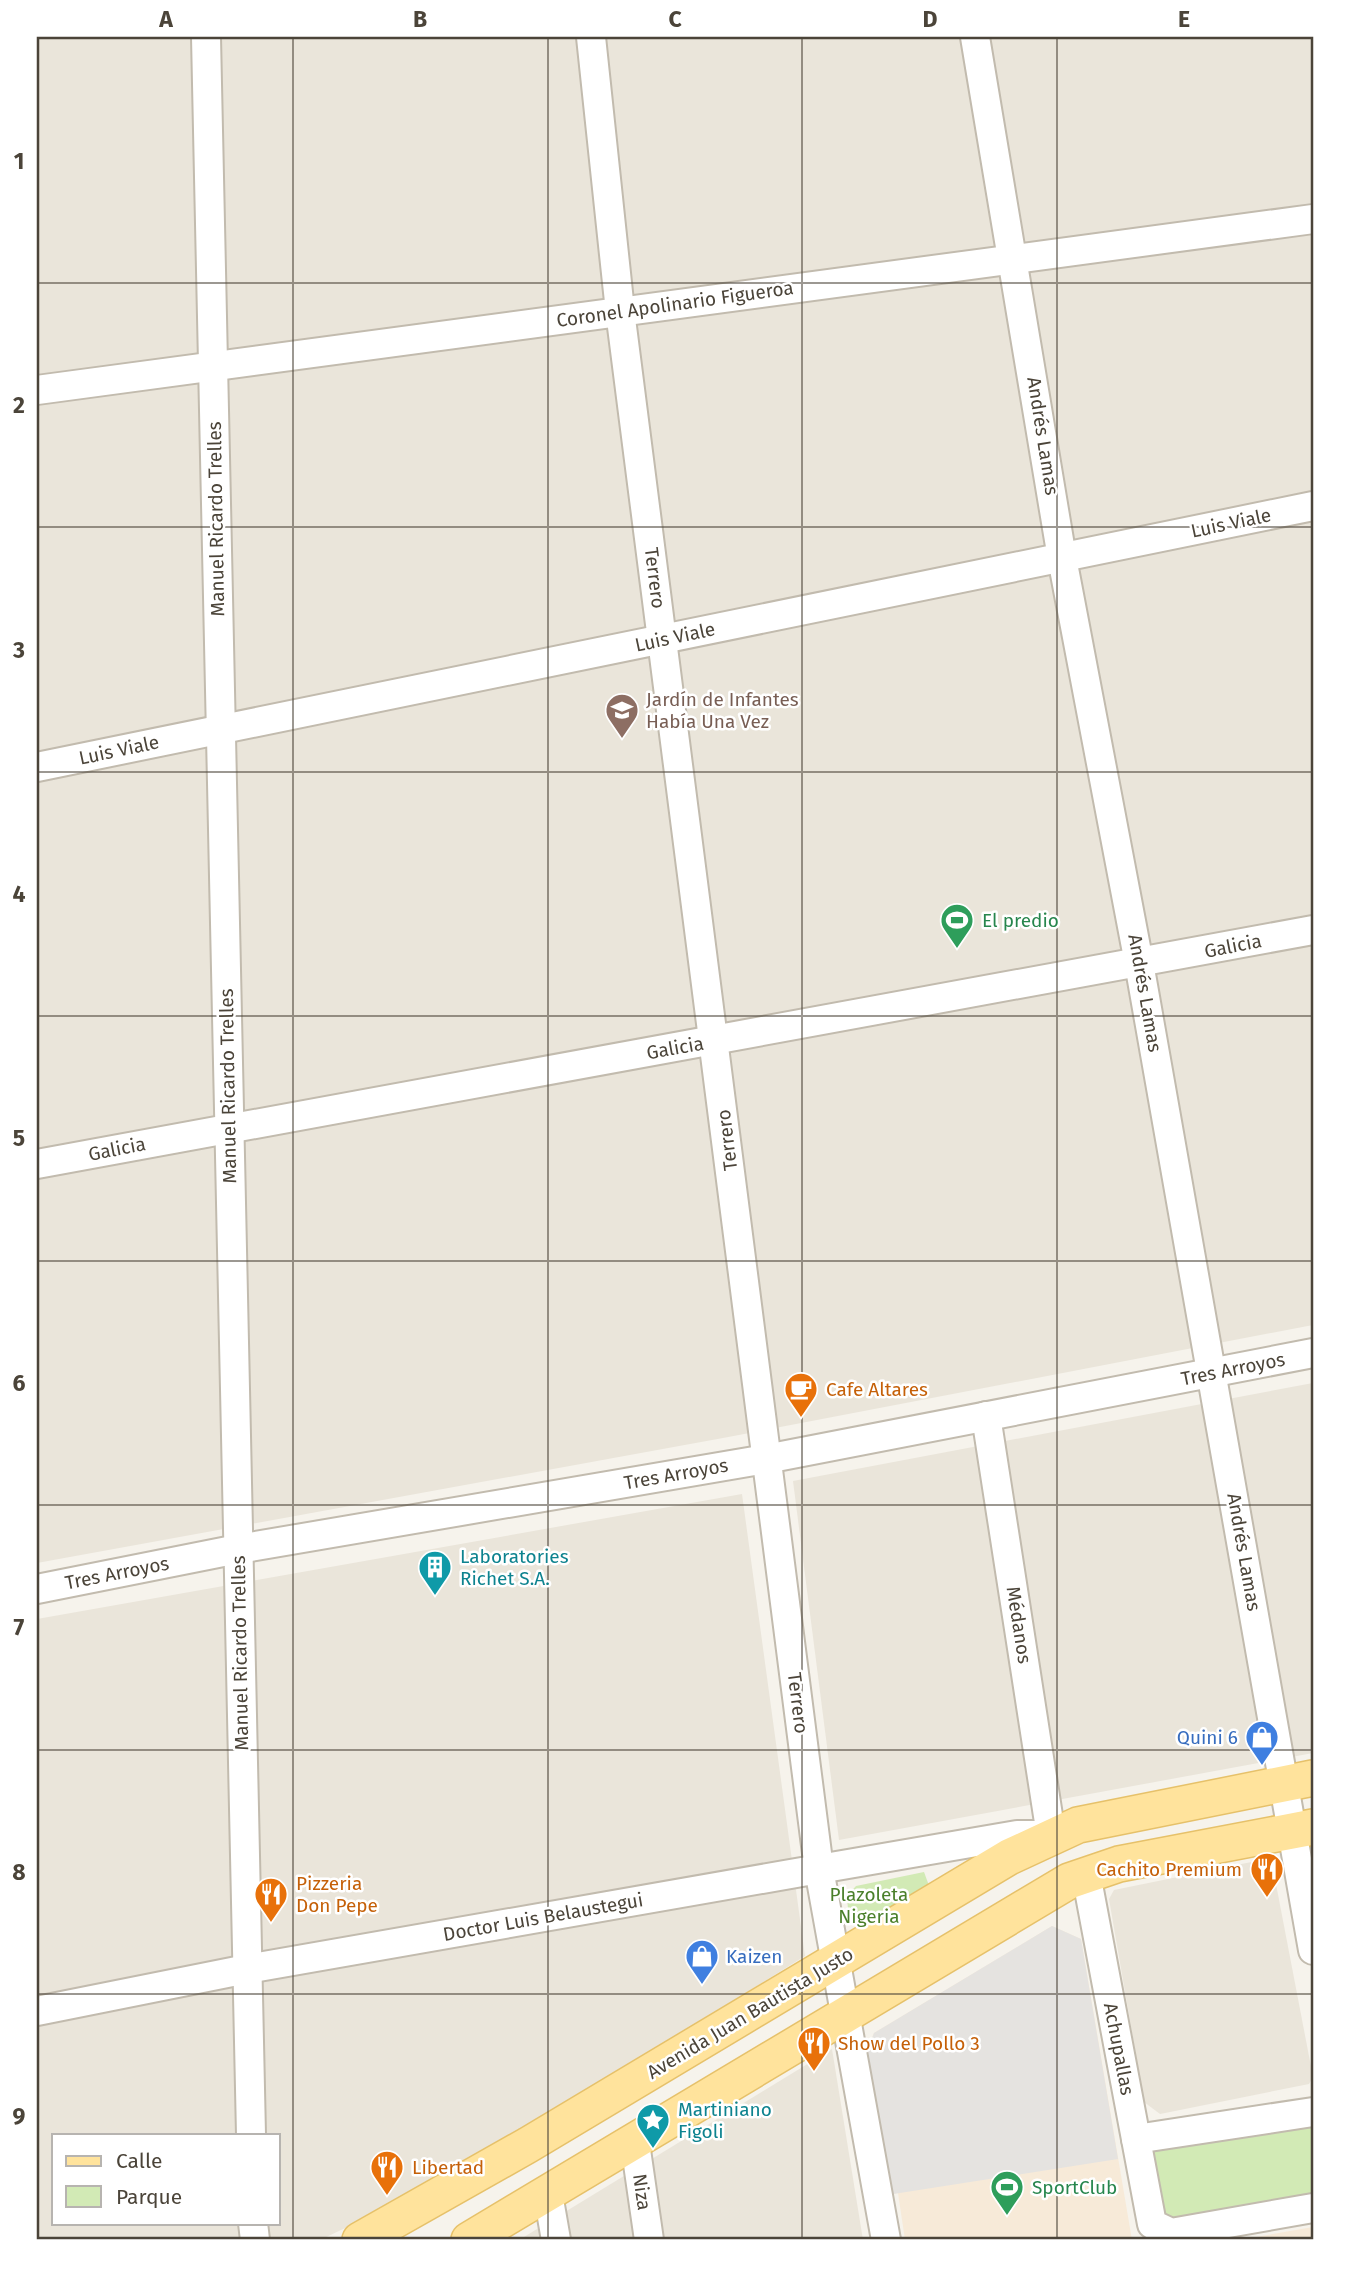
<svg xmlns="http://www.w3.org/2000/svg" width="1350" height="2277" viewBox="0 0 1350 2277" font-family="'Fira Sans',sans-serif">
  <style>
    .residential { fill: #eae5da; fill-rule: evenodd }
    .commercial { fill: #f7ead8 }
    .green { fill: #d2eab5 }
    .parking { fill: #e5e3e0 }
    .lines { fill: none; stroke-linecap: round; stroke-linejoin: round }
    .minor-casing { stroke: #c2bbae; stroke-width: 32 }
    .major-casing { stroke: #e6c16a; stroke-width: 38 }
    .minor { stroke: #fff; stroke-width: 28 }
    .major { stroke: #ffe39c; stroke-width: 35 }
    .grid { fill: none; stroke: #4b4439; stroke-width: 2; stroke-opacity: 0.55 }
    .labels { text-anchor: middle; dominant-baseline: central; stroke-width: 5; stroke-linejoin: round; paint-order: stroke }
    .street-label { font-size: 19px; fill: #4b4439; stroke: #fff }
    .education-label { font-size: 19px; fill: #785e54; stroke: #fff; text-anchor: start }
    .leisure-label { font-size: 19px; fill: #27864d; stroke: #fff; text-anchor: start }
    .food-label { font-size: 19px; fill: #c56008; stroke: #fff; text-anchor: start }
    .culture-label { font-size: 19px; fill: #0d838f; stroke: #fff; text-anchor: start }
    .shop-label { font-size: 19px; fill: #366cbe; stroke: #fff; text-anchor: end }
    .park-label { font-size: 19px; fill: #4a7f2a; stroke: #fff }
    .neatline { fill: none; stroke: #4b4439; stroke-width: 2.5 }
    .grid-label { font-size: 23px; text-anchor: middle; font-weight: bold; fill: #4b4439 }
  </style>
  <rect width="100%" height="100%" fill="#f6f3ec"/>
  <g class="residential">
    <polygon points="37,37 1313,37 1313,1325 723,1438 37,1563"/>
    <polygon points="1313,1383 1313,1753 839,1840 793,1481"/>
    <path d="M742,1494L805,1956L444,2181L320,2240H37V1619ZM54,2135H278V2223H54Z"/>
    <polygon points="1271,1858 1313,2077 1309,2084 1160,2114 1144,2102 1109,1899 1114,1890"/>
    <polygon points="832,2049 863,2240 519,2240"/>
  </g>
  <g class="commercial">
    <polygon points="1052,1926 1081,1939 1132,2240 905,2240 898,2193 887,2195 867,2051 874,2033"/>
    <polygon points="1313,2227 1313,2240 1239,2240"/>
  </g>
  <g class="green">
    <polygon points="924,1872 931,1891 860,1927 849,1923 847,1896 856,1886"/>
    <polygon points="1313,2105 1313,2202 1156,2229 1139,2135"/>
  </g>
  <polygon class="parking" points="1052,1926 1081,1939 1118,2159 887,2195 867,2051 874,2033"/>
  <g class="lines">
    <defs>
      <g id="minor">
        <polyline points="206,37 251,2135"/>
        <polyline points="591,37 620,311 819,1869 886,2240"/>
        <polyline points="975,37 1062,558 1139,963 1313,1950"/>
        <polyline points="37,390 1313,219"/>
        <polyline points="37,767 1313,506"/>
        <polyline points="37,1164 1313,930"/>
        <polyline points="37,1589 238,1549 766,1459 1313,1353"/>
        <polyline points="1086,1874 1152,2224 1171,2233 1313,2208"/>
        <polyline points="37,2011 247,1969 819,1869 1017,1835 1051,1835 986,1416"/>
        <polyline points="1136,2139 1313,2112"/>
        <polyline points="635,2143 649,2240"/>
        <polyline points="548,2194 556,2240"/>
        <polyline points="253,2223 255,2240"/>
      </g>
      <g id="major">
        <polyline points="360,2240 528,2145 1009,1857 1078,1825 1313,1778"/>
        <polyline points="469,2240 1069,1881 1119,1864 1313,1827"/>
      </g>
    </defs>
    <use href="#minor" class="minor-casing"/>
    <use href="#major" class="major-casing"/>
    <use href="#minor" class="minor"/>
    <use href="#major" class="major"/>
  </g>
  <path class="grid" d="M293,37V2240M548,37V2240M802,37V2240M1057,37V2240M37,283H1313M37,527H1313M37,772H1313M37,1016H1313M37,1261H1313M37,1505H1313M37,1750H1313M37,1994H1313"/>
  <defs>
    <symbol id="school-pin" viewBox="-11 -11 22 30"><path d="M0 17L-7.5 6A9.5 9.5 0 1 1 7.5 6Z" fill="#8d6e63" stroke="#fff"/><path d="M0-5L7-2L0 1L-7-2ZM-4 1L0 2.5L4 1V4Q0 6-4 4Z" fill="#fff"/></symbol>
    <symbol id="stadium-pin" viewBox="-11 -11 22 30"><path d="M0 17L-7.5 6A9.5 9.5 0 1 1 7.5 6Z" fill="#2e9e5b" stroke="#fff"/><path d="M0-5a6.5 5 0 1 0 0 10a6.5 5 0 1 0 0-10ZM-3.5-1.8h7v3.6h-7Z" fill="#fff"/></symbol>
    <symbol id="cafe-pin" viewBox="-11 -11 22 30"><path d="M0 17L-7.5 6A9.5 9.5 0 1 1 7.5 6Z" fill="#e8710a" stroke="#fff"/><path d="M-5.5-4.5H6V0H3Q3 3.5 0 3.5H-2.5Q-5.5 3.5-5.5 0ZM3-3.2v2h1.7v-2ZM-6 4.5H4V6H-6Z" fill="#fff"/></symbol>
    <symbol id="building-pin" viewBox="-11 -11 22 30"><path d="M0 17L-7.5 6A9.5 9.5 0 1 1 7.5 6Z" fill="#0f9aa8" stroke="#fff"/><path d="M-4-6H4V6H1V3H-1V6H-4ZM-2.5-4.3h1.7v1.8h-1.7ZM.8-4.3h1.7v1.8H.8ZM-2.5-1h1.7V.8h-1.7ZM.8-1h1.7V.8H.8Z" fill="#fff"/></symbol>
    <symbol id="shop-pin" viewBox="-11 -11 22 30"><path d="M0 17L-7.5 6A9.5 9.5 0 1 1 7.5 6Z" fill="#3f7fe0" stroke="#fff"/><path d="M-5-2.5h2.3a2.7 3.5 0 0 1 5.4 0H5L5.5 6h-11ZM-1.5-2.5h3a1.5 2.3 0 0 0-3 0Z" fill="#fff"/></symbol>
    <symbol id="restaurant-pin" viewBox="-11 -11 22 30"><path d="M0 17L-7.5 6A9.5 9.5 0 1 1 7.5 6Z" fill="#e8710a" stroke="#fff"/><path d="M-5-6h1v4h1v-4h1v4h1v-4h1v5L-1.5 .5V6h-2V.5L-5-1ZM5-6V6H3V1.5H1.5Q1.5-4 5-6Z" fill="#fff"/></symbol>
    <symbol id="sight-pin" viewBox="-11 -11 22 30"><path d="M0 17L-7.5 6A9.5 9.5 0 1 1 7.5 6Z" fill="#0f9aa8" stroke="#fff"/><path d="M0-6L1.8-2.2L6-1.7L2.9 1.2L3.7 5.4L0 3.3L-3.7 5.4L-2.9 1.2L-6-1.7L-1.8-2.2Z" fill="#fff"/></symbol>
  </defs>
  <g fill-rule="evenodd">
    <use href="#school-pin" x="603" y="691" width="38" height="52"/>
    <use href="#stadium-pin" x="938" y="901" width="38" height="52"/>
    <use href="#cafe-pin" x="782" y="1370" width="38" height="52"/>
    <use href="#building-pin" x="416" y="1548" width="38" height="52"/>
    <use href="#shop-pin" x="1243" y="1718" width="38" height="52"/>
    <use href="#restaurant-pin" x="1248" y="1850" width="38" height="52"/>
    <use href="#restaurant-pin" x="252" y="1875" width="38" height="52"/>
    <use href="#shop-pin" x="683" y="1937" width="38" height="52"/>
    <use href="#restaurant-pin" x="795" y="2024" width="38" height="52"/>
    <use href="#sight-pin" x="634" y="2101" width="38" height="52"/>
    <use href="#restaurant-pin" x="368" y="2148" width="38" height="52"/>
    <use href="#stadium-pin" x="988" y="2168" width="38" height="52"/>
  </g>
  <g class="labels">
    <g class="street-label">
      <text transform="translate(675 304) rotate(-8)">Coronel Apolinario Figueroa</text>
      <text transform="translate(1043 436) rotate(81)">Andrés Lamas</text>
      <text transform="translate(216 519) rotate(-91)">Manuel Ricardo Trelles</text>
      <text transform="translate(1231 523) rotate(-12)">Luis Viale</text>
      <text transform="translate(655 578) rotate(83)">Terrero</text>
      <text transform="translate(675 637) rotate(-12)">Luis Viale</text>
      <text transform="translate(119 750) rotate(-12)">Luis Viale</text>
      <text transform="translate(1233 946) rotate(-11)">Galicia</text>
      <text transform="translate(1145 993) rotate(80)">Andrés Lamas</text>
      <text transform="translate(675 1048) rotate(-10)">Galicia</text>
      <text transform="translate(228 1086) rotate(-91)">Manuel Ricardo Trelles</text>
      <text transform="translate(727 1140) rotate(-97)">Terrero</text>
      <text transform="translate(117 1149) rotate(-11)">Galicia</text>
      <text transform="translate(1233 1369) rotate(-11)">Tres Arroyos</text>
      <text transform="translate(676 1474) rotate(-10)">Tres Arroyos</text>
      <text transform="translate(1244 1552) rotate(80)">Andrés Lamas</text>
      <text transform="translate(117 1573) rotate(-11)">Tres Arroyos</text>
      <text transform="translate(1019 1625) rotate(81)">Médanos</text>
      <text transform="translate(240 1653) rotate(-91)">Manuel Ricardo Trelles</text>
      <text transform="translate(798 1703) rotate(83)">Terrero</text>
      <text transform="translate(543 1917) rotate(-10)">Doctor Luis Belaustegui</text>
      <text transform="translate(750 2013) rotate(-31)">Avenida Juan Bautista Justo</text>
      <text transform="translate(1119 2049) rotate(79)">Achupallas</text>
      <text transform="translate(642 2192) rotate(82)">Niza</text>
    </g>
    <g class="education-label">
      <text x="646" y="699">Jardín de Infantes<tspan x="646" dy="22">Había Una Vez</tspan></text>
    </g>
    <g class="leisure-label">
      <text x="982" y="920">El predio</text>
      <text x="1032" y="2187">SportClub</text>
    </g>
    <g class="food-label">
      <text x="826" y="1389">Cafe Altares</text>
      <text x="1242" y="1869" text-anchor="end">Cachito Premium</text>
      <text x="296" y="1883">Pizzeria<tspan x="296" dy="22">Don Pepe</tspan></text>
      <text x="838" y="2043">Show del Pollo 3</text>
      <text x="412" y="2167">Libertad</text>
    </g>
    <g class="culture-label">
      <text x="460" y="1556">Laboratories<tspan x="460" dy="22">Richet S.A.</tspan></text>
      <text x="678" y="2109">Martiniano<tspan x="678" dy="22">Figoli</tspan></text>
    </g>
    <g class="shop-label">
      <text x="1238" y="1737">Quini 6</text>
      <text x="726" y="1956" text-anchor="start">Kaizen</text>
    </g>
    <g class="park-label">
      <text x="869" y="1894">Plazoleta<tspan x="869" dy="22">Nigeria</tspan></text>
    </g>
  </g>
  <rect width="1350" height="2277" fill="none" stroke="#ffffff" stroke-width="77"/>
  <rect x="52" y="2134" width="228" height="91" fill="#ffffff" stroke="#b7b4b0" stroke-width="2"/>
  <rect x="66" y="2156" width="35" height="10" fill="#ffe39c" stroke="#b7b4b0" stroke-width="2"/>
  <text x="116" y="2168" font-size="21" fill="#4b4439">Calle</text>
  <rect x="66" y="2186" width="35" height="21" fill="#d2eab5" stroke="#b7b4b0" stroke-width="2"/>
  <text x="116" y="2204" font-size="21" fill="#4b4439">Parque</text>
  <rect x="38" y="38" width="1274" height="2200" class="neatline"/>
  <g class="grid-label">
    <text x="166" y="27">A</text>
    <text x="420" y="27">B</text>
    <text x="675" y="27">C</text>
    <text x="930" y="27">D</text>
    <text x="1184" y="27">E</text>
    <text x="19" y="169">1</text>
    <text x="19" y="413">2</text>
    <text x="19" y="658">3</text>
    <text x="19" y="902">4</text>
    <text x="19" y="1146">5</text>
    <text x="19" y="1391">6</text>
    <text x="19" y="1635">7</text>
    <text x="19" y="1880">8</text>
    <text x="19" y="2124">9</text>
  </g>
</svg>
